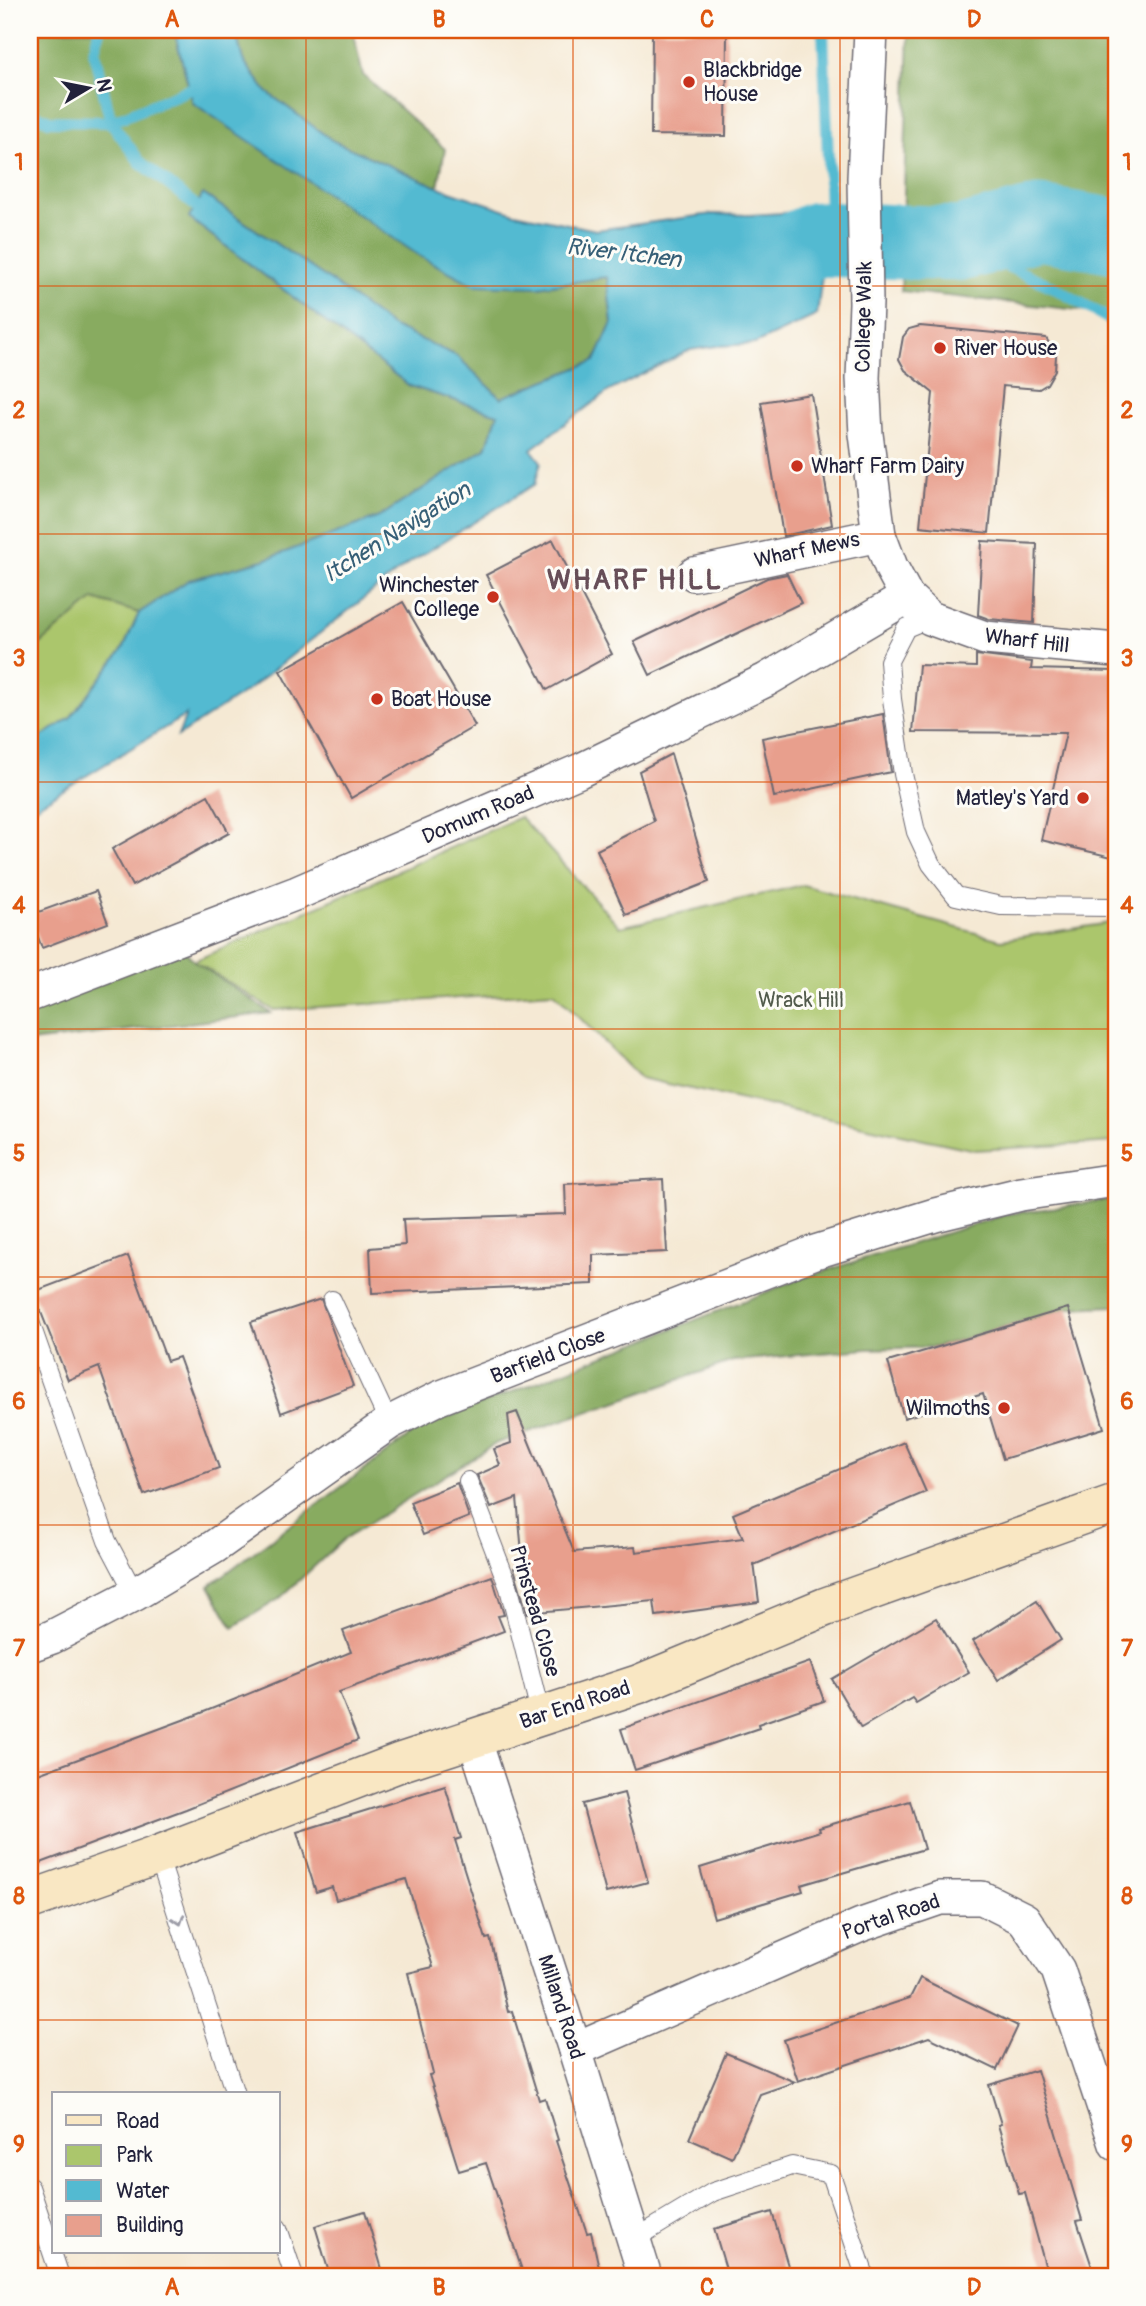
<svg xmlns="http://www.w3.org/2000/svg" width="1146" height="2306" viewBox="0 0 1146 2306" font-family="Pangolin,sans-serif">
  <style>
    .green { fill: #abc66c; stroke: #667454; stroke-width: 2 }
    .forest { fill: #88ab60; stroke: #55664e; stroke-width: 2 }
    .water { fill: #53bad1; stroke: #3a6e86; stroke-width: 2 }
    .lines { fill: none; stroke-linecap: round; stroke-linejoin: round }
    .stream { stroke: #53bad1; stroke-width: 12 }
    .river { stroke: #53bad1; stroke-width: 75 }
    .building { fill: #e89f8d }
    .service-casing { stroke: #6c6871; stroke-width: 20 }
    .minor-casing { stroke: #6c6871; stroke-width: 36 }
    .secondary-casing { stroke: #6c6871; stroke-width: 41 }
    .service { stroke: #fff; stroke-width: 18 }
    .minor { stroke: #fff; stroke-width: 33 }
    .secondary { stroke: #f9e7c3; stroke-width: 38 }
    .oneway { stroke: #9c9ca7 }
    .grid { fill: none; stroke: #de560e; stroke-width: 2; stroke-opacity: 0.55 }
    .poi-dot { fill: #c8321e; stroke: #fdfcf7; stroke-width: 2.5 }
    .labels { text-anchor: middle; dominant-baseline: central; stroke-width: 6; stroke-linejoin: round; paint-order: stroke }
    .poi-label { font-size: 21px; fill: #22223b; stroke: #fdfcf7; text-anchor: start }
    .street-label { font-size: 21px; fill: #22223b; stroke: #fdfcf7 }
    .park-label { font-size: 21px; fill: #525b4c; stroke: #fdfcf7 }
    .water-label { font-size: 23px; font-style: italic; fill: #365f77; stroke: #fdfcf7 }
    .district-label { font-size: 28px; font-weight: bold; letter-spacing: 2px; fill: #674e58; stroke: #fdfcf7 }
    .neatline { fill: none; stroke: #de560e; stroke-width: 2.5 }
    .grid-label { font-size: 23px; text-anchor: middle; font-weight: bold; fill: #de560e }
  </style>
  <rect width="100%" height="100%" fill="#fdfcf7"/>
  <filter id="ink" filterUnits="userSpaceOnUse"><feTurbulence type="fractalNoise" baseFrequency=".0143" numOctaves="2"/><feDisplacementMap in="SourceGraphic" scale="14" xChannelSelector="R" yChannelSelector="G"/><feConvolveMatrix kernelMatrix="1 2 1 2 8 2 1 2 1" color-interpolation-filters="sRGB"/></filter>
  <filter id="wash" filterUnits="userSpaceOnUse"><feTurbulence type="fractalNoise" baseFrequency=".00686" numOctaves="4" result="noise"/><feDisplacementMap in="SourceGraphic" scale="28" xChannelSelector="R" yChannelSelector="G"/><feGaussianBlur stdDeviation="1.57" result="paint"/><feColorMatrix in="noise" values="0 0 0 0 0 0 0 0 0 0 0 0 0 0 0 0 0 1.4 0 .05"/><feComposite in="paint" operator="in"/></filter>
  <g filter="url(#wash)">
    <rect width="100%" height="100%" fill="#f5e9d4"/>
    <g class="green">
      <polygon points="94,599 139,613 123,649 70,718 30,744 30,650 39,645"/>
      <polygon points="520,817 620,927 803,885 1001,940 1116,922 1116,1142 975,1150 640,1078 554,992 273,1010 194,961"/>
    </g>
    <g class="forest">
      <polygon points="41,30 174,30 193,103 538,287 607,277 612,323 595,361 501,398 457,356 391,326 331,281 203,194 189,218 410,386 498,414 486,448 379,517 264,560 189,580 139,613 94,599 39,645 30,650 30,40"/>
      <polygon points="235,30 352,30 363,75 445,149 438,187 333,141 267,92 243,60"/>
      <polygon points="909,30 1116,30 1116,314 901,291"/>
      <polygon points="175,940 194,961 271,1013 30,1042 30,986"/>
      <polygon points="1116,1199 1116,1306 1068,1308 936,1347 867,1349 733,1361 497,1443 344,1539 279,1599 233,1627 209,1586 420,1428 802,1278 1008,1214"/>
    </g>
    <polygon class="water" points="174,30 235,30 243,60 267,92 333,141 438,187 515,213 596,230 712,214 750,215 830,210 817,315 755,344 717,346 690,350 609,391 531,449 541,462 535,484 406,565 248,690 178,736 186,715 30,810 30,744 70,718 123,649 139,613 189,580 264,560 379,517 486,448 498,414 410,386 189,218 203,194 331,281 391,326 457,356 501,398 595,361 612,323 607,277 538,287 474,285 421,257 193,103"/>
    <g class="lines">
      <g class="stream">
        <polyline points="99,30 94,52 111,122 140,162 196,206"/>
        <polyline points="823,30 830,210 824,226"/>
        <polyline points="30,112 49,121 111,122 205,83"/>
        <polyline points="959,244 1051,286 1116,323"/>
      </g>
      <polyline class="river" points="728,266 749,269 818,239 959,244 1039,223 1116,236"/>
    </g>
    <g id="blocks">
      <g class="building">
        <polygon points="652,30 727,30 726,136 651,135"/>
        <polygon points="920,326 1046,338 1056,356 1055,370 1047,384 1039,389 1003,386 989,533 920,526 933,393 905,370 899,359 903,337 909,329"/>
        <polygon points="811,394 832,525 783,536 761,402"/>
        <polygon points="553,540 612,654 547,690 486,575"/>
        <polygon points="982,541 1037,544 1034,623 989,619 978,615"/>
        <polygon points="787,574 801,603 650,675 634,642 767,578"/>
        <polygon points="403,602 475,726 351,798 280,671"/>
        <polygon points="976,655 1032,662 1031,669 1116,671 1116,858 1041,840 1066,733 913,732 919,665 976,667"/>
        <polygon points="883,714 891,772 774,797 762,738"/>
        <polygon points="671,754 709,882 626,915 597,850 654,821 639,771"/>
        <polygon points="208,795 229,833 132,886 112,849"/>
        <polygon points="96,891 108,923 42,948 30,915"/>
        <polygon points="663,1179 667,1252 593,1255 593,1284 372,1293 370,1248 405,1245 403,1219 566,1214 565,1184"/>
        <polygon points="128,1256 167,1361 179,1357 219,1468 144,1495 99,1367 68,1380 33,1292"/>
        <polygon points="321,1299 353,1386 281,1413 251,1322"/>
        <polygon points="1068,1308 1104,1428 1003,1459 983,1394 904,1418 888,1362"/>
        <polygon points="517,1412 574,1552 635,1547 636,1552 743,1538 733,1514 904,1442 926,1492 754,1565 754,1563 759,1602 656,1616 654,1601 527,1613 514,1568 523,1564 517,1498 491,1508 477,1475 500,1465 494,1449 511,1443 508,1415"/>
        <polygon points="457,1483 469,1517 423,1535 410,1502"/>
        <polygon points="492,1576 504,1615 498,1616 504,1631 339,1692 358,1740 186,1809 30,1867 30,1777 199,1714 351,1652 343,1631"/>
        <polygon points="1037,1601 1061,1640 998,1680 973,1641"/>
        <polygon points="936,1618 969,1672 916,1703 912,1698 861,1728 832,1679"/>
        <polygon points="810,1662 824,1701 758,1724 759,1728 635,1770 621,1729"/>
        <polygon points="445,1786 461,1838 455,1840 486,1939 490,1938 508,2012 512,2011 539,2100 545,2098 558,2140 556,2141 587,2233 591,2232 600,2272 580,2276 524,2276 486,2163 459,2171 429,2075 433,2074 408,1973 433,1967 406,1879 336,1900 332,1887 316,1892 297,1832"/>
        <polygon points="624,1793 648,1882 606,1893 582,1804"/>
        <polygon points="910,1801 924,1849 801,1885 803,1891 714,1918 700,1868 820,1831 819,1828"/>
        <polygon points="920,1978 1018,2026 997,2070 929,2037 798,2081 784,2040 910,1998"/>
        <polygon points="726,2053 795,2082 760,2094 732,2158 689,2139"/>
        <polygon points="1037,2070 1082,2220 1077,2221 1095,2276 1048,2276 1025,2193 1019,2194 998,2125 1001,2124 989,2085"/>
        <polygon points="365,2211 384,2276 330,2276 315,2226"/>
        <polygon points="772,2212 791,2276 728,2276 714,2229"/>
      </g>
    </g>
  </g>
  <g filter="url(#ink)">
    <use href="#blocks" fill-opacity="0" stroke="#6c6871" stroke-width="2"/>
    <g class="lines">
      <defs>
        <g id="service">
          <polyline points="930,618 906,628 889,661 892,699 903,774 916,832 931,864 956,896 1001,906 1116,907"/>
          <polyline points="332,1300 389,1423"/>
          <polyline points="30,1322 107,1541 135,1594"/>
          <polyline points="468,1481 509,1588 541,1716"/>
          <polyline points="158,1855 235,2094"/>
          <polyline points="30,2187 60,2276"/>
          <polyline points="278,2228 294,2276"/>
          <polyline points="633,2240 713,2192 792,2166 831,2174 865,2276"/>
        </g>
        <g id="minor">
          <polyline points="871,30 864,178 866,303 863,378 866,434 879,535 891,567 907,597 930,618 985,638 1116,650"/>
          <polyline points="694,574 879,535"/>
          <polyline points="30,995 297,893 579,771 766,680 907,597"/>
          <polyline points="30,1645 52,1637 135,1594 214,1547 389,1423 439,1398 815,1252 935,1215 1021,1194 1116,1180"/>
          <polyline points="474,1738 575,2050 645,2276"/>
          <polyline points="575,2050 861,1925 940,1898 982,1898 1024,1919 1058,1970 1116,2144"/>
        </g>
        <polyline id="secondary" points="30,1900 158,1855 401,1762 639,1684 825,1607 1116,1503"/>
      </defs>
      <use href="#service" class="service-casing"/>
      <use href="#minor" class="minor-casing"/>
      <use href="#secondary" class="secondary-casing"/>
      <use href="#service" class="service"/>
      <use href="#minor" class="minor"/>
      <use href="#secondary" class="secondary"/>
    </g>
    <defs><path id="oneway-chevron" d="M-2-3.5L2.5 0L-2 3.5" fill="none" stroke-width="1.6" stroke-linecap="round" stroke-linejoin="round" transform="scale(1.75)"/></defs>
    <use class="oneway" href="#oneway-chevron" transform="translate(179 1920) rotate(72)"/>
  </g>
  <path class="grid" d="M306,30V2276M573,30V2276M840,30V2276M30,286H1116M30,534H1116M30,782H1116M30,1029H1116M30,1277H1116M30,1525H1116M30,1772H1116M30,2020H1116"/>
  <g class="poi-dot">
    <circle cx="689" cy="82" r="7"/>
    <circle cx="940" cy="348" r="7"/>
    <circle cx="797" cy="466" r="7"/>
    <circle cx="493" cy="597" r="7"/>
    <circle cx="377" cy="699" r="7"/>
    <circle cx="1083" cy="798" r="7"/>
    <circle cx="1004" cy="1408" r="7"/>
  </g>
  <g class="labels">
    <g class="poi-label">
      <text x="703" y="70">Blackbridge<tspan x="703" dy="24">House</tspan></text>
      <text x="954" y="348">River House</text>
      <text x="811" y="466">Wharf Farm Dairy</text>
      <text x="479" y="585" text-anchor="end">Winchester<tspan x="479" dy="24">College</tspan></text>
      <text x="391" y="699">Boat House</text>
      <text x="1069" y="798" text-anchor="end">Matley's Yard</text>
      <text x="990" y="1408" text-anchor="end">Wilmoths</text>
    </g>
    <g class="street-label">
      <text transform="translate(864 317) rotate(-89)">College Walk</text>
      <text transform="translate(807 550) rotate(-12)">Wharf Mews</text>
      <text transform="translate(1027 641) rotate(7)">Wharf Hill</text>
      <text transform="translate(478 815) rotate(-23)">Domum Road</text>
      <text transform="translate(548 1356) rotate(-21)">Barfield Close</text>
      <text transform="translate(535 1611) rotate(74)">Prinstead Close</text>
      <text transform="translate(575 1705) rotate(-18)">Bar End Road</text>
      <text transform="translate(891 1917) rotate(-19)">Portal Road</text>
      <text transform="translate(561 2007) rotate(72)">Milland Road</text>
    </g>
    <g class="park-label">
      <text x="801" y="1000">Wrack Hill</text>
    </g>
    <g class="water-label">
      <text transform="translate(624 253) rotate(7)">River Itchen</text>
      <text transform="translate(397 532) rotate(-32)">Itchen Navigation</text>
    </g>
    <g class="district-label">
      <text x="635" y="580">WHARF HILL</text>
    </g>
  </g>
  <rect width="1146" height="2306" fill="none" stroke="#fdfcf7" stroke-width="77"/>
  <rect x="52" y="2092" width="228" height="161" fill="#fdfcf7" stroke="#a5a5ac" stroke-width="2"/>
  <rect x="66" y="2115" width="35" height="10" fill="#f9e7c3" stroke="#a5a5ac" stroke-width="2"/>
  <text x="116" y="2128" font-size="21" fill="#22223b">Road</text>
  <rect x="66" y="2145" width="35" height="21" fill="#abc66c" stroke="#a5a5ac" stroke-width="2"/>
  <text x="116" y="2162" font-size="21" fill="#22223b">Park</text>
  <rect x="66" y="2180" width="35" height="21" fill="#53bad1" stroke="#a5a5ac" stroke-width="2"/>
  <text x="116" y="2198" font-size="21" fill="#22223b">Water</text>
  <rect x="66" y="2215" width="35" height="21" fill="#e89f8d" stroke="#a5a5ac" stroke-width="2"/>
  <text x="116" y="2232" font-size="21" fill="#22223b">Building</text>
  <g transform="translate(88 88) rotate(80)" stroke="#fdfcf7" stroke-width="5" paint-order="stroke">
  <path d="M0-5L12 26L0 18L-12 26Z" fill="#22223b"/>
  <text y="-10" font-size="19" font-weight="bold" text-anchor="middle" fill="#22223b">N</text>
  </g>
  <rect x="38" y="38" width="1070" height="2230" class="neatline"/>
  <g class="grid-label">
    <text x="172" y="27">A</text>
    <text x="439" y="27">B</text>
    <text x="707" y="27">C</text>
    <text x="974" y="27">D</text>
    <text x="19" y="170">1</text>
    <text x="1127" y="170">1</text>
    <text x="19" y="418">2</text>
    <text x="1127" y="418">2</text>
    <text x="19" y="666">3</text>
    <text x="1127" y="666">3</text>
    <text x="19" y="913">4</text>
    <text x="1127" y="913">4</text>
    <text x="19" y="1161">5</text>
    <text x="1127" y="1161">5</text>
    <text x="19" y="1409">6</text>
    <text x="1127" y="1409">6</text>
    <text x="19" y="1656">7</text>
    <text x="1127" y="1656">7</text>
    <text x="19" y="1904">8</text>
    <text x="1127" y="1904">8</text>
    <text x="19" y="2152">9</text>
    <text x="1127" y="2152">9</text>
    <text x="172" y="2295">A</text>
    <text x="439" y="2295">B</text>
    <text x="707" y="2295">C</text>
    <text x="974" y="2295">D</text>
  </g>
</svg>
